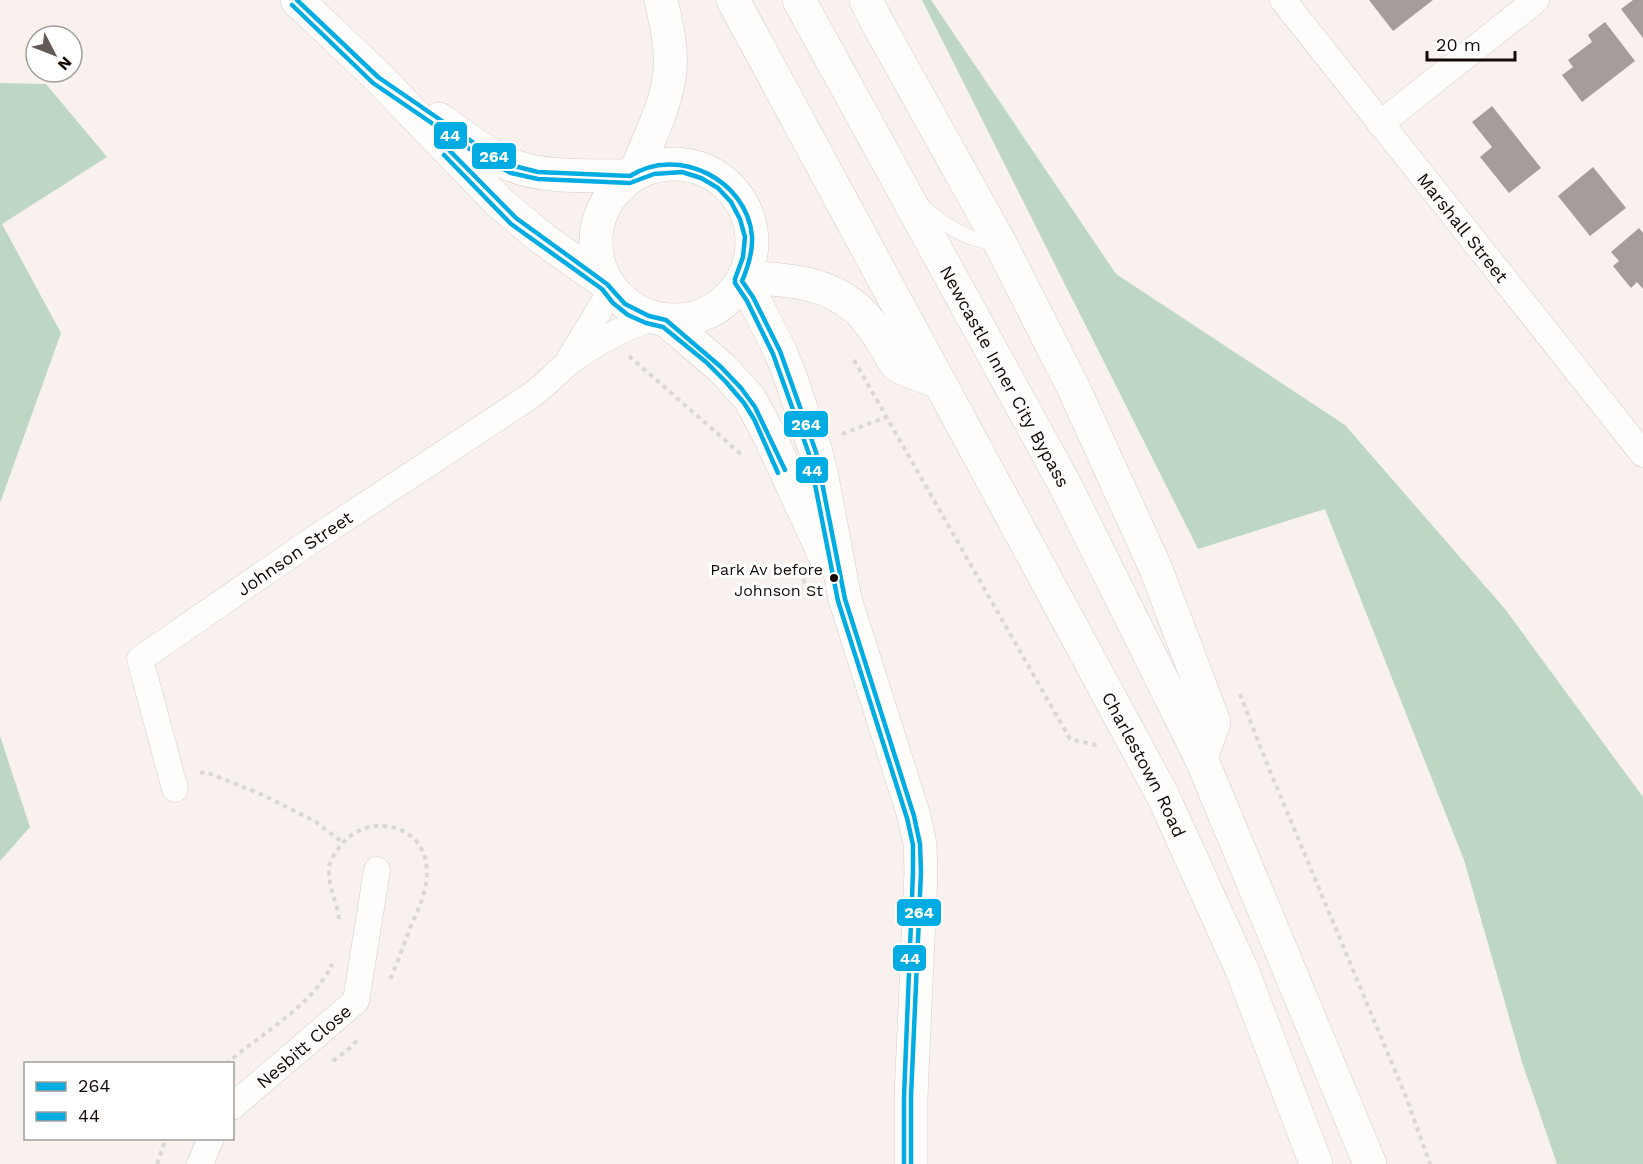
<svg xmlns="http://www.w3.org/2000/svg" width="1643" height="1164" viewBox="0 0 1643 1164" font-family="'Work Sans',sans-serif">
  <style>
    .forest { fill: #bed7c5 }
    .building { fill: #a59d99 }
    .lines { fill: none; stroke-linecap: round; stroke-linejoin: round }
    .lane-casing { stroke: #d5cdc9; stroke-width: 15 }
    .street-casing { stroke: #d5cdc9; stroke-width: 27 }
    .secondary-casing { stroke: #d5cdc9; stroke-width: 34 }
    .primary-casing { stroke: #d5cdc9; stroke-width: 34 }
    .highway-casing { stroke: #d5cdc9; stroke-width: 34 }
    .path { stroke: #dad8d7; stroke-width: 4; stroke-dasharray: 4.5 4.5; stroke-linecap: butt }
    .lane { stroke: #fefdfc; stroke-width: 14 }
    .street { stroke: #fefdfc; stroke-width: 26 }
    .secondary { stroke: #fefdfc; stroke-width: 33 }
    .primary { stroke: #fefdfc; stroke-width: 33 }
    .highway { stroke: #fefdfc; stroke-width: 33 }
    .bus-1-casing { stroke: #fff; stroke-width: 9 }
    .bus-2-casing { stroke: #fff; stroke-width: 9 }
    .bus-1 { stroke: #01ace3; stroke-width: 4.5 }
    .bus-2 { stroke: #01ace3; stroke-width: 4.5 }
    .bus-dot { fill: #140a06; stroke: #fff; stroke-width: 2 }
    .labels { text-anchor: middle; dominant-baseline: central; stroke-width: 6; stroke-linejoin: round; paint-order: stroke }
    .bus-label { font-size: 16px; fill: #140a06; stroke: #fff; text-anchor: end }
    .street-label { font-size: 18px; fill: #140a06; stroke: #fff }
    .line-badge { stroke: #fff; stroke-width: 2 }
    .badge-label { font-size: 16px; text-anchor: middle; font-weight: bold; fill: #fff }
  </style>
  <rect width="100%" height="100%" fill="#f8f1ee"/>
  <g class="forest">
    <polygon points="922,0 931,0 1116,274 1345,425 1505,609 1643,797 1643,1164 1557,1164 1522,1062 1464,860 1325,509 1198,549"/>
    <polygon points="0,83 46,84 107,157 2,224 61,333 0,503"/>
    <polygon points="0,736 30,827 0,861"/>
  </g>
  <g class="building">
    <polygon points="1369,0 1433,0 1393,31"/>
    <polygon points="1633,0 1643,0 1643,38 1621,9"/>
    <polygon points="1605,22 1635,61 1582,102 1562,75 1573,67 1568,60 1592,42 1588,35"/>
    <polygon points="1492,106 1541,168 1509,193 1480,157 1492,147 1472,122"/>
    <polygon points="1593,167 1626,208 1590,236 1558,196"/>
    <polygon points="1639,228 1643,233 1643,289 1637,282 1631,288 1613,266 1619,261 1611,252"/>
  </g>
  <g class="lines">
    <defs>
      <path id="lane" d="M923,207C945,225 967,241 996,243"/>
      <g id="street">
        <path id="s1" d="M1283,0L1643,454"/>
        <polyline points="1380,124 1536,0"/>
        <polyline points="570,358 611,291"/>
        <path id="s2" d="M175,789L140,659L311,541L529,397C544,387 556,372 571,361C595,343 625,327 653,318"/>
        <path id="s3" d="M232,1107L356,1001L377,870"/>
        <polyline points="200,1164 211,1138"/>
      </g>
      <g id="secondary">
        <polyline points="742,281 753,297 780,351 789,373 816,452 821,472 845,599 914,816 920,844 921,872 911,1097 911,1164"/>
        <polyline points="666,320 723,369 750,399 770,437 824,554"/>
      </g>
      <g id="primary">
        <polyline points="297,0 378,77 500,203 543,239 607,284"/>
        <path d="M439,119C463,136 487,155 514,166C547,179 595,175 630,176"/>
        <circle cx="674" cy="242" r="78"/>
      </g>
      <g id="highway">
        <path id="s4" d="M733,0L1163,796L1242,970L1316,1164"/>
        <path id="s5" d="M799,0L1063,481L1201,758L1370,1164"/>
        <polyline points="866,0 878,24 1000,243 1073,387 1156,569 1214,722 1201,758"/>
        <path d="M635,173C648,140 667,106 670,70C672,47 666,22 661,0"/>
        <path d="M744,277C784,280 825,280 857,309C870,320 878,335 887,349C890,354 893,362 897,365C902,369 931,379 940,382"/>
      </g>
    </defs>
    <use href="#lane" class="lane-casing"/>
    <use href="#street" class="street-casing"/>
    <use href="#secondary" class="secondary-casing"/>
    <use href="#primary" class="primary-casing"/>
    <use href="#highway" class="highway-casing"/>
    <g class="path">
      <polyline points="629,356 743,456"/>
      <polyline points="854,360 1070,739 1100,746"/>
      <polyline points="842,434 886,417"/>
      <polyline points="803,579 810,594"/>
      <polyline points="1240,694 1265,759 1406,1097 1430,1164"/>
      <polyline points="200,773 206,772 263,795 316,822 342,842"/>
      <path d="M339,919C337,903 328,886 329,870C329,862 334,855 338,849C364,810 426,822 427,871C427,892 418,910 410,928C404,945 397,963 390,980"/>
      <polyline points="333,1061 350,1048 359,1038"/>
      <path d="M226,1064C259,1035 314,1005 332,964"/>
      <polyline points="157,1164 166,1138"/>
    </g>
    <use href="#lane" class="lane"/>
    <use href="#street" class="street"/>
    <use href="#secondary" class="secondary"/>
    <use href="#primary" class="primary"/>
    <use href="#highway" class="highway"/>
    <defs>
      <g id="bus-1">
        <path d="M297,0L378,77L490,154L514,166L538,172L630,176C678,145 747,180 752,236C753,252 748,267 742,281L753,297L780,351L816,452L845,599L914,816L920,844L921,872L911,1097V1164"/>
        <polyline points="449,150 516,218 607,284 625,304 649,316 666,320 721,367 741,388 755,407 785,470"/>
      </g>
      <g id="bus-2">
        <polyline points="292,5 373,83 486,160 511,173 538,179 630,183 654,174 682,172 701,178 718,188 731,202 740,219 745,237 743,257 735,279 735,283 747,301 773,354 809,454 838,601 907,818 913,845 913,872 904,1097 904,1164"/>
        <polyline points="444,155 511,224 602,289 613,303 628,315 646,323 663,327 706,362 726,382 744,403 754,419 778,473"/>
      </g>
    </defs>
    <use href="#bus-1" class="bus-1-casing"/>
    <use href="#bus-2" class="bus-2-casing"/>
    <use href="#bus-1" class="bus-1"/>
    <use href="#bus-2" class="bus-2"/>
  </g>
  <circle class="bus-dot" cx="834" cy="578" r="5"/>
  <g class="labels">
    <g class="bus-label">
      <text x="823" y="569">Park Av before<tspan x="823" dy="21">Johnson St</tspan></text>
    </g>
    <g class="street-label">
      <text stroke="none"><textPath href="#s1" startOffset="290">Marshall Street</textPath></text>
      <text stroke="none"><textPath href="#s5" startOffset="429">Newcastle Inner City Bypass</textPath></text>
      <text stroke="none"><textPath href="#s2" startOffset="322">Johnson Street</textPath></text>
      <text stroke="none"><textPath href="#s4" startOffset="868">Charlestown Road</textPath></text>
      <text stroke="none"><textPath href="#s3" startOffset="94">Nesbitt Close</textPath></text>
    </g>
  </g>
  <g class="line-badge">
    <rect x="433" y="121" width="35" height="29" rx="6" fill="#01ace3"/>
    <rect x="471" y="142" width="46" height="28" rx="6" fill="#01ace3"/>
    <rect x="783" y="410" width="46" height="28" rx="6" fill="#01ace3"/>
    <rect x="795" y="456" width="34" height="28" rx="6" fill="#01ace3"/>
    <rect x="896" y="898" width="46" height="29" rx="6" fill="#01ace3"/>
    <rect x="892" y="944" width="35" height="28" rx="6" fill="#01ace3"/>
  </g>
  <g class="badge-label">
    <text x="450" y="141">44</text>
    <text x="494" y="162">264</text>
    <text x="806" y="430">264</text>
    <text x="812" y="476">44</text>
    <text x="919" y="918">264</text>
    <text x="910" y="964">44</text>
  </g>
  <rect x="24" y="1062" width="210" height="78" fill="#ffffff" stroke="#a19d9b" stroke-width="1.5"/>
  <rect x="36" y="1082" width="30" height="9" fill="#01ace3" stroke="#a19d9b" stroke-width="1.5"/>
  <text x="78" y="1092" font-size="18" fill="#140a06">264</text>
  <rect x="36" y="1112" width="30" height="9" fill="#01ace3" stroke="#a19d9b" stroke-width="1.5"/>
  <text x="78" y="1122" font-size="18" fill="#140a06">44</text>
  <g transform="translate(54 54) rotate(132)"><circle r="28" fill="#ffffff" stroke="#a19d9b" stroke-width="1.5"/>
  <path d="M0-4.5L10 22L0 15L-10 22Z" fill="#645b57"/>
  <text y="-9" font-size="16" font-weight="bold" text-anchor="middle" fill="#140a06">N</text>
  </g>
  <path d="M1427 51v9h88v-9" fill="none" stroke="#140a06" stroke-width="3"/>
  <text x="1436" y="51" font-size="18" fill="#140a06" stroke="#ffffff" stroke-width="4.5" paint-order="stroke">20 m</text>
</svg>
